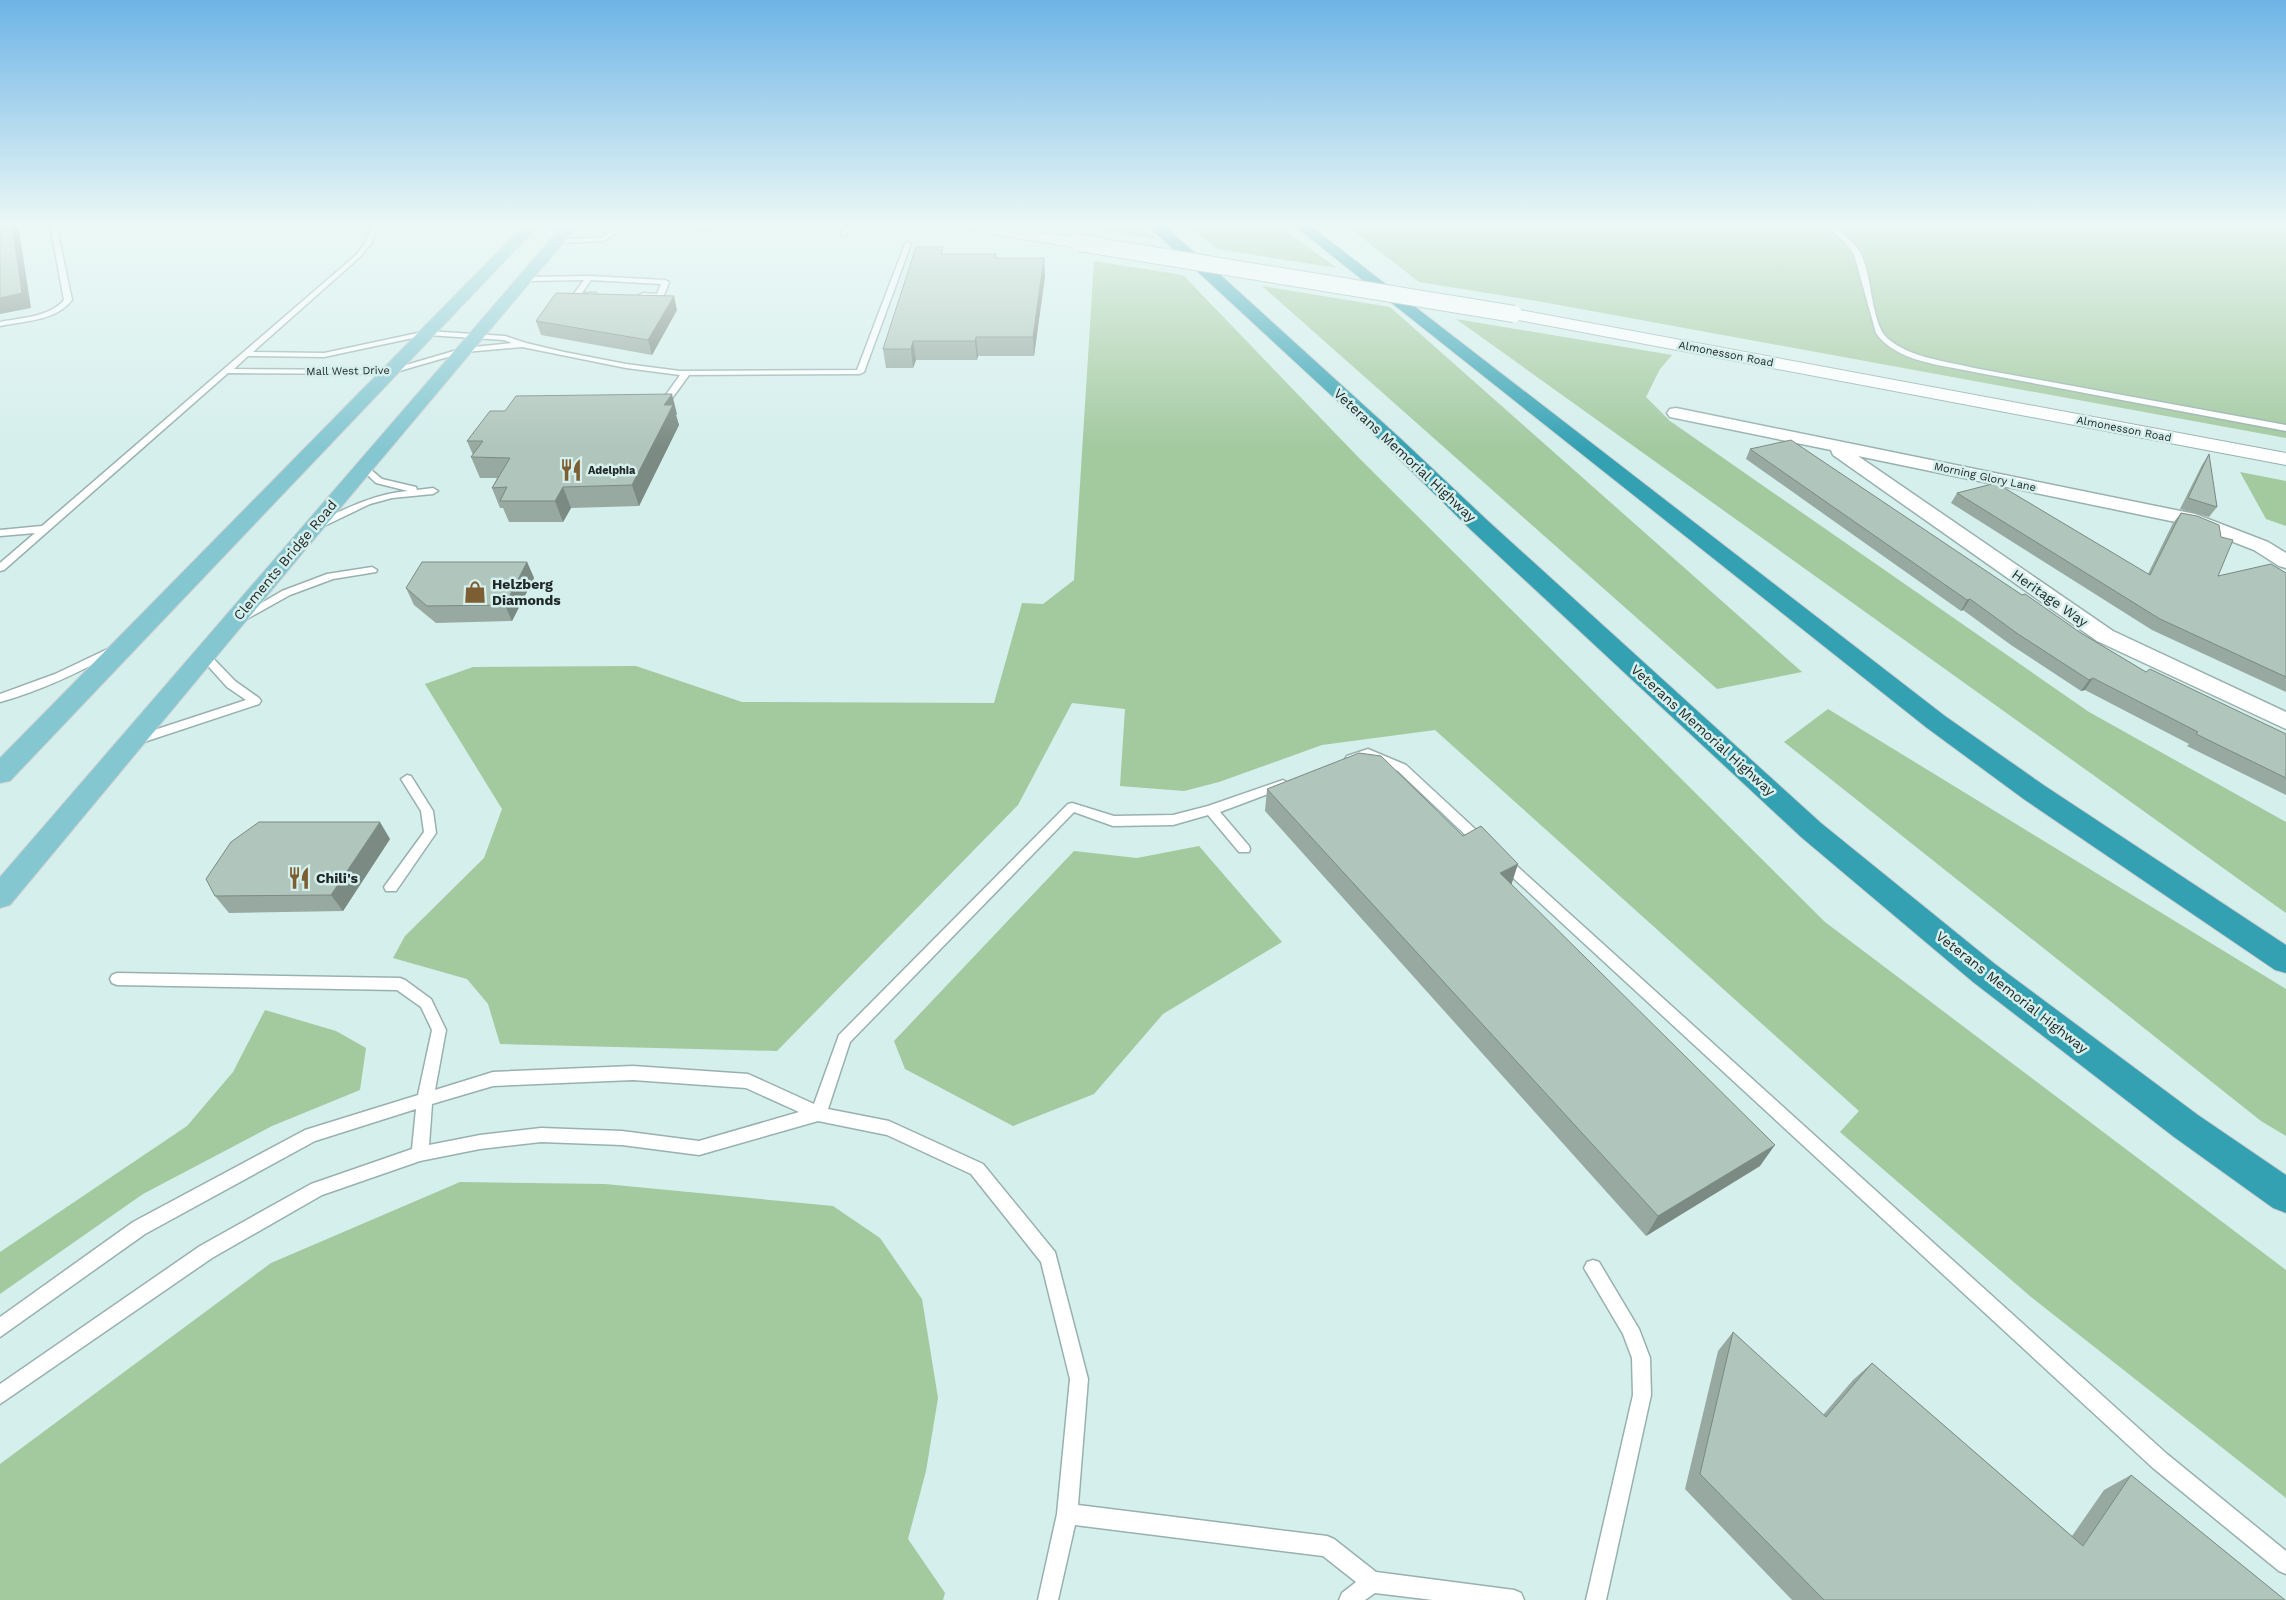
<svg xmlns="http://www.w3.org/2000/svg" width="2286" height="1600" viewBox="0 0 2286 1600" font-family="'Work Sans',sans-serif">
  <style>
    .green { fill: #a3c99f }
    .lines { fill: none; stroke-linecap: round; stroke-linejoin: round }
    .service-casing { stroke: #98b1ae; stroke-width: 3 }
    .minor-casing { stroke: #98b1ae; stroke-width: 3 }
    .secondary-casing { stroke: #98b1ae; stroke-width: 2 }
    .primary-casing { stroke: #ced0d0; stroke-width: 2 }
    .motorway-casing { stroke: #ced0d0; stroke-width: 2 }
    .service { fill: #fff; fill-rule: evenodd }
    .minor { fill: #fff; fill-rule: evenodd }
    .secondary { fill: #fff; fill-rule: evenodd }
    .primary { fill: #85c7d1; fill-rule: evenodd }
    .motorway { fill: #34a1b3; fill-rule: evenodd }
    .secondary-bridge-casing { stroke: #98b1ae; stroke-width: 18; stroke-linecap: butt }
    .secondary-bridge { stroke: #fff; stroke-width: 16 }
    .wall { fill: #97a9a1 }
    .shaded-wall { fill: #7b8a83 }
    .building { fill: #b0c5bb; stroke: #7b8a83 }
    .labels { text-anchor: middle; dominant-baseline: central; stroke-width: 5; stroke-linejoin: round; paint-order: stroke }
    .far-street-label { font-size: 11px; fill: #202928; stroke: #d5efec }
    .far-poi-label { font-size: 11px; font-weight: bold; fill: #202928; stroke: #d5efec; text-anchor: start }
    .street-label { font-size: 14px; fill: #202928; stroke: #d5efec }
    .poi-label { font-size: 14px; font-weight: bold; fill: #202928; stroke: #d5efec; text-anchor: start }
  </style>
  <rect width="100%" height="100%" fill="#d5efec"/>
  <g class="green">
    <polygon points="1065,224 1136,224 1156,239 1066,225"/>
    <polygon points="1185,224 1275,224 1337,268 1217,249"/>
    <polygon points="1344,224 2286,224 2286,438 1537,301 1419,282"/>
    <polygon points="1094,261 1183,275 1360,459 1825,922 2286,1270 2286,1498 2031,1297 1840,1132 1859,1111 1435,730 1322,745 1219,782 1184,791 1120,786 1125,709 1072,703 1018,805 777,1051 500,1044 488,1004 467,979 393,958 405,936 484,858 502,809 425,684 473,667 636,666 742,702 994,703 1022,603 1043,604 1074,580"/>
    <polygon points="1262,286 1390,307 1802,672 1717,689"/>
    <polygon points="1456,319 1672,355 1660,369 1646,397 1670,421 2089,712 2286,822 2286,913"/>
    <polygon points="2240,472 2286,481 2286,526 2266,519"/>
    <polygon points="1828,709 2286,989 2286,1136 2261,1121 1784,742"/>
    <polygon points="1199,846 1282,942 1163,1014 1094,1094 1013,1126 905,1069 894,1041 1074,851 1137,858"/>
    <polygon points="265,1010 336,1031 366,1048 360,1090 272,1126 143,1194 0,1294 0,1252 187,1126 233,1072"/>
    <polygon points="460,1182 605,1184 833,1206 880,1238 922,1299 938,1398 926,1471 908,1539 945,1593 943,1600 0,1600 0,1464 271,1263"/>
  </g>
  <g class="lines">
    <defs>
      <g id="service">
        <path d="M50,224H56L72,300C56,321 24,321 0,326V322C20,318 50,317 64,300Z"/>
        <path d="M373,224H379L371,244L360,257L253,352L324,353L427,331L505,336L526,343L564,352L626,364L680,371L857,370L905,244L908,242L911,244L864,372L860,374L689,375L665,408L662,409L658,406L680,375L626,368L522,347L465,352L389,374L228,373L4,570L0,571V563L35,533L0,536V530L42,526L356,255L365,243ZM427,335L504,340L512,343L464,348L389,370L234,369L248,356L324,357Z"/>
        <polygon points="625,224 633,224 603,241 557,243 554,241 557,239 600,238"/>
        <polygon points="674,224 705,227 707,224 713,224 707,231"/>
        <polygon points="852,224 859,224 845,235 841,235 841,233"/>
        <path d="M1824,224H1831C1842,233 1854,241 1861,254C1872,275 1871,323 1887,338C1910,358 1946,361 1974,368L2286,425V431L1974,372C1942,365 1896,362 1876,333L1854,254L1844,241Z"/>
        <path d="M589,276L665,280L669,282C665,293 665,299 652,298C647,297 644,298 639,295L643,293L657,294L661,284L591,280L582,293H596V297H577L573,295L584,280L525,281L521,279L525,277Z"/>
        <path d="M364,464L382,479L416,487L417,490L433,488L438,491L433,494L392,498L370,504L318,529H312V525C343,510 372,494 408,491L376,483L359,467Z"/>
        <polygon points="372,567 377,570 376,572 333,579 290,595 245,620 241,621 236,618 282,591 327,574"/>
        <path d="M114,646L119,649L118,651C80,672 41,691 0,702V694L55,674Z"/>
        <polygon points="204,652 208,653 235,681 259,698 261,701 259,704 141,743 133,743 131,740 133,737 246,700 227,687 200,657 198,655 200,653"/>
        <polygon points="1368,749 1406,765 1487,840 1488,843 1487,846 1477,846 1398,771 1368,758 1351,763 1345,759 1347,756"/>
        <polygon points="407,775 411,776 433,811 436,833 396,891 386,891 384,887 424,832 421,811 401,779"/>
        <path d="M1283,780L1289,784L1287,787L1220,812L1249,846L1250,849L1249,852H1239L1208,815L1173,825L1113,826L1074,812L850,1042L828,1109L889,1121L983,1164L1055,1252L1088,1379L1078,1505L1327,1536L1334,1539L1376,1572L1514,1590L1521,1593L1524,1600H1433L1375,1593L1365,1600H1339L1342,1593L1356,1582L1323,1556L1075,1525L1058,1600H1038L1057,1514L1070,1379L1041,1262L971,1174L887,1135L818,1121L699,1155L622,1145L541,1142L480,1149L420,1161L322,1195L212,1258L0,1404V1384L200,1246L311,1184L412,1149L416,1109L315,1141L145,1234L0,1337V1317L133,1222L305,1130L418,1095L432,1030L421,1007L397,990L117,985L112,983L110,979L112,975L117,973L400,978L405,980L431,999L446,1030L435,1090L493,1072L633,1066L748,1074L814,1104L839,1035L1068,804L1072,803L1114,816L1173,815L1208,806ZM633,1080L746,1088L799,1112L699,1141L622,1131L541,1128L480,1135L429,1145L432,1104L493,1086Z"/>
        <polygon points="1503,856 1508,858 2167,1454 2286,1551 2286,1574 2279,1571 2153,1468 1498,864 1496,861 1498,858"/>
        <polygon points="1593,1260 1599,1262 1639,1329 1650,1358 1651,1395 1606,1600 1586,1600 1633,1395 1632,1358 1623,1334 1584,1268 1587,1262"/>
      </g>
      <polygon id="minor" points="1676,408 2195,514 2268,542 2286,553 2286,568 2279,566 2254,550 2190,525 1858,456 2113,631 2286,712 2286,729 2097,641 1833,455 1831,450 1670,417 1667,413 1670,409"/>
      <g id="secondary">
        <polygon points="950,224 986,224 1079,238 1084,240 1087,243 1084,246 1079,248 957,228"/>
        <polygon points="1514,309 2286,453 2286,465 1508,318 1506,314 1508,310"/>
      </g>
      <g id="primary">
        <polygon points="525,224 540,224 10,781 0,783 0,758"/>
        <polygon points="564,224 579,224 300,556 10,905 0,908 0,877"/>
      </g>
      <g id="motorway">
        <polygon points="1146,224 1162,224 1225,279 1400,438 1487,520 1821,823 1995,964 2198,1115 2286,1175 2286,1213 2273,1208 2174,1137 1973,982 1801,837 1471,530 1386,446"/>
        <polygon points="1292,224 1308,224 1945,716 2045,786 2286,945 2286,973 2275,970 2025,800 1927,728"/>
      </g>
    </defs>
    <use href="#service" class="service-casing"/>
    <use href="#minor" class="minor-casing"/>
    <use href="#secondary" class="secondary-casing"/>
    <use href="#primary" class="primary-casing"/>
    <use href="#motorway" class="motorway-casing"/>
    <use href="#service" class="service"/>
    <use href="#minor" class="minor"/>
    <use href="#secondary" class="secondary"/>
    <use href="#primary" class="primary"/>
    <use href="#motorway" class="motorway"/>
    <defs>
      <polyline id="secondary-bridge" points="1079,243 1514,314"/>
    </defs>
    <use href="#secondary-bridge" class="secondary-bridge-casing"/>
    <use href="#secondary-bridge" class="secondary-bridge"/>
  </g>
  <g class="wall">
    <polygon points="944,254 996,258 1045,276 1034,356 978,356 977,360 916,360 913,368 886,368 883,349"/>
    <polygon points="677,310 652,355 541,335 536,321"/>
    <polygon points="505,411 677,414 676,415 679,425 639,506 571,508 563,522 509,522 503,508 500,508 492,488 497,478 480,478 471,457 473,455 467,441"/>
    <polygon points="1750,449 2022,595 2081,633 2146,672 2286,734 2286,795 2187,746 2189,744 2085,690 2081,691 2011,645 1963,610 1961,611 1746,459"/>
    <polygon points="2209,454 2217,507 2209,517 2180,509 2202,465"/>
    <polygon points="1957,493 2148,574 2173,523 2181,513 2218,576 2286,573 2286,692 2152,630 1951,503"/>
    <polygon points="527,562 534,578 512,621 436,623 414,605 406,588"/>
    <polygon points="1267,789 1511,884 1760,1166 1646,1236 1265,811"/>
    <polygon points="390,839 343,911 229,913 215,896"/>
    <polygon points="1733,1332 1823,1415 1853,1380 1872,1363 2072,1536 2104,1490 2131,1475 2285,1600 1792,1600 1685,1489 1718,1351"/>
  </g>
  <g class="shaded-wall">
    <polygon points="12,224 18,224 31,308 0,314 0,298"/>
    <polygon points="1044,258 1045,276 1034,356 1033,337"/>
    <polygon points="674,296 677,310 652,355 648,340"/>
    <polygon points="976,337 978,356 977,360 975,341"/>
    <polygon points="913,341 916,360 913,368 911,349"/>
    <polygon points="672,394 677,414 676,415 679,425 639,506 632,485 664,405"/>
    <polygon points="563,487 571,508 563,522 555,501"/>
    <polygon points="527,562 534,578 512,621 505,605"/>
    <polygon points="1970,599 1963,610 1961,611 1967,600"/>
    <polygon points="2093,678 2085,690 2081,691 2089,680"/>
    <polygon points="380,822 390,839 343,911 331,895"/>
    <polygon points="1518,864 1511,886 1500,873"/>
    <polygon points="1775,1145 1760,1166 1646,1236 1658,1216"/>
  </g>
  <g class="building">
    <polygon points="0,224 12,224 22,293 0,298"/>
    <polygon points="916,247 943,247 941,254 996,254 995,258 1044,258 1033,337 976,337 975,341 913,341 911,349 883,349"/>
    <polygon points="556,293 674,296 648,340 536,321"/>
    <polygon points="672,394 664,405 673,405 632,485 563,487 555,501 500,501 507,487 492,488 510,458 471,457 483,441 467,441 490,411 505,411 516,396"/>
    <polygon points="1791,440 2022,595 2025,594 2081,633 2146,672 2150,669 2286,734 2286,778 2196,734 2198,732 2093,678 2089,680 2018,634 1970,599 1967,600 1750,449"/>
    <polygon points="2209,454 2217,507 2188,498"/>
    <polygon points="1996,483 2150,575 2181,513 2197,516 2219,525 2221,537 2233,540 2218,576 2271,564 2286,573 2286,677 2160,619 1957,493"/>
    <polygon points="422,562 527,562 505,605 427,606 406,588"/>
    <polygon points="1359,753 1381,756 1463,836 1481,826 1518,864 1500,873 1775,1145 1658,1216 1267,789"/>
    <polygon points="259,822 380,822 331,895 215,896 206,879 231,842"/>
    <polygon points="1733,1332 1826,1417 1872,1363 2083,1546 2131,1475 2285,1600 1824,1600 1700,1474"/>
  </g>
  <linearGradient id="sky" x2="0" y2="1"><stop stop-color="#6db4e6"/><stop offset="0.5" stop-color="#ecf8f6"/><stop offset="1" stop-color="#ecf8f6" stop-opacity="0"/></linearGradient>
  <rect width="2286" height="448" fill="url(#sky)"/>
  <defs>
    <symbol id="restaurant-bare" viewBox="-9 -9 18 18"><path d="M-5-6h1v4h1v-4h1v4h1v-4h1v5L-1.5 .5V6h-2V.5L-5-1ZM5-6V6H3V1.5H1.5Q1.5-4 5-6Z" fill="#7d5e33" stroke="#d5efec" stroke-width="2.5" paint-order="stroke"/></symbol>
    <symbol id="shop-bare" viewBox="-9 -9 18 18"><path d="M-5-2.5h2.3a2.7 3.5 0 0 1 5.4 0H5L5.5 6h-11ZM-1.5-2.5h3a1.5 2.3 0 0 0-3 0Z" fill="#7d5e33" stroke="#d5efec" stroke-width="2.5" paint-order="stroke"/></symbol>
  </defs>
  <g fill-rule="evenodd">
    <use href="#restaurant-bare" x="555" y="454" width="32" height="32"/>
    <use href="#shop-bare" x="459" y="576" width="32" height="32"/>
    <use href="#restaurant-bare" x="283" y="862" width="32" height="32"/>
  </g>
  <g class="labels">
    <g class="far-street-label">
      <text transform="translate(1726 354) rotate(11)">Almonesson Road</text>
      <text transform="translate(348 371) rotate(-1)">Mall West Drive</text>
      <text transform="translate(2124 429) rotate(11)">Almonesson Road</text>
      <text transform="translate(1985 477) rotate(12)">Morning Glory Lane</text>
    </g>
    <g class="far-poi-label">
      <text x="588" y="470">Adelphia</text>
    </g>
    <g class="street-label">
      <text transform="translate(1405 455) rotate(43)">Veterans Memorial Highway</text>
      <text transform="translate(285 560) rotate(-50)">Clements Bridge Road</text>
      <text transform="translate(2050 598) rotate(35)">Heritage Way</text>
      <text transform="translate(1703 730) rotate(42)">Veterans Memorial Highway</text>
      <text transform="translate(2012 992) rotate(38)">Veterans Memorial Highway</text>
    </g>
    <g class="poi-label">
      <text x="492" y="584">Helzberg<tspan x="492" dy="16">Diamonds</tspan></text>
      <text x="316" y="878">Chili's</text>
    </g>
  </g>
</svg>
